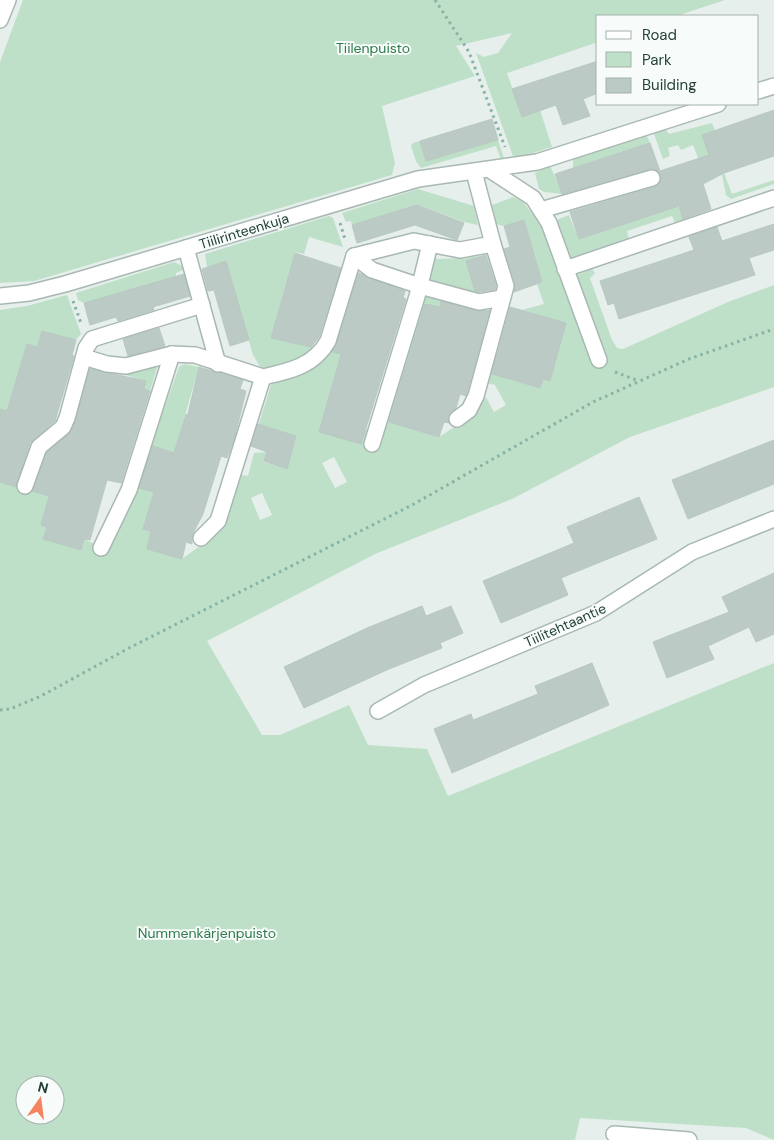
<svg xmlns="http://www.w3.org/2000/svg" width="774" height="1140" viewBox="0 0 774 1140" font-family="'DM Sans',sans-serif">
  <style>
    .green { fill: #bfe0c8; fill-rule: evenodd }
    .building { fill: #bbcac4; stroke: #b8c9c2 }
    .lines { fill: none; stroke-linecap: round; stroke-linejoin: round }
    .minor-casing { stroke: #a8b8b2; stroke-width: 18 }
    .path { stroke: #86b3a5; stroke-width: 3; stroke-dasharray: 2.5 4; stroke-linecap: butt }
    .minor { stroke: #fff; stroke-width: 15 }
    .labels { text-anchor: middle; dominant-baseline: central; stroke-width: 4; stroke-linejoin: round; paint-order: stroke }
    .park-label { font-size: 14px; fill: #2d7a4b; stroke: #f7fbf9 }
    .street-label { font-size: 14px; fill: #24423a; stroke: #f7fbf9 }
  </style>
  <rect width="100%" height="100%" fill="#e6efeb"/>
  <g class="green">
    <polygon points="23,0 725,0 676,16 598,16 598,42 507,73 522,116 540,110 552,147 514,159 476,53 484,57 498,53 512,33 456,46 475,76 382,106 395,163 392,175 34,281 0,283 0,62"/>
    <polygon points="712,123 715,131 702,135 710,157 699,160 693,145 681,150 678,145 668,148 670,156 663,159 653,131 664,127 669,134"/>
    <polygon points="646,134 650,143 573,168 573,157"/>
    <polygon points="498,140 505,161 502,162 496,146 421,168 416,161 411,146 413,143 420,141 426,161"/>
    <polygon points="550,165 562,194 544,192 539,189 535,173"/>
    <polygon points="724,173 732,194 774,180 774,184 731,199 726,195 722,175"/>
    <polygon points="418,189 474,206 478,225 464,222 421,206 410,226 405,209 352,225 351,221 346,222 342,213"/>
    <path d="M513,197L522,201L539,221L593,361L577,275L592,269L595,273L590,278L612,340L617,348L623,349L728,302L774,285V387L630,437L512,499L375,554L207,641L262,735H280L349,705L368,745L427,749L448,796L774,663V1140L746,1128L580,1118L575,1140H0V482L31,489L43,456L69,430L88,364L154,365L157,368L150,391L144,389L146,381L105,369L93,405L44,539L81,550L84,539L107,550L144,465L179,367L184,364L199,367L177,443L183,455L167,451L143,529L151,531L147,549L182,559L219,532L226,523L241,475L248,476L254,453L267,452L264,462L287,469L296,436L266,427L256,433L271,385L315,366L354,273L358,272L372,277L348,327L324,415L371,431L379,447L426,295L442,297L406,427L439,437L468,418L483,392L494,412L506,405L495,385L485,383L488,373H491L496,354L510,368L507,379L540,388L565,323L522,310L544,304L537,284L542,282L524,220L504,226L496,224L492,205ZM334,457L347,482L335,488L322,463ZM262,493L272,515L260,520L251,498ZM25,1085H55V1115H25Z"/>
    <polygon points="679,206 686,226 677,227 672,216 627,231 630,244 575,259 570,258 556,220 569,215 579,239"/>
    <path d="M329,216L333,218L343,247L309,237L304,254L295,252L290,270L299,273L286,283L276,320L280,340L315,348C300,361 282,369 261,368L253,355L226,262L207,267L205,254Z"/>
    <polygon points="486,255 466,261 476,293 469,294 429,279 434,259 463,258"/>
    <polygon points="174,262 182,266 183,270 176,273 176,277 84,303 78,300 76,293"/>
    <polygon points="67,295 81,334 76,340 42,331 37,347 27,344 7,411 0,409 0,310 27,306"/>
  </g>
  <g class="building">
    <polygon points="598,61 598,93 583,99 590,116 563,125 556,105 522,117 512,89"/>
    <polygon points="774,110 774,156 724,173 703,184 711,209 683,219 679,206 579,239 570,212 655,187 661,181 661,175 655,169 649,169 562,194 555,174 650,143 660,171 709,155 702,135"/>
    <polygon points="492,119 498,140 426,161 420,141"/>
    <polygon points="417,205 464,223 457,240 415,225 357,243 352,225"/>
    <polygon points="524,220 542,282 514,292 515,283 504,249 510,247 504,226"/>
    <polygon points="774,224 774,250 749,258 755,275 619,319 614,303 608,305 600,281 694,250 689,237 717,227 722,241"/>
    <polygon points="295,253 341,268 319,337 311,347 271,338"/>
    <polygon points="486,255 496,286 495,290 479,292 475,291 466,261"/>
    <polygon points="226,261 249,340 230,346 214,290 208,291 202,269"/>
    <polygon points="359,273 405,291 403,298 406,299 361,444 319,432 341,354 332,352 337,344"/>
    <polygon points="184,274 190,296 153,307 154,310 118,321 116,317 90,325 84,303"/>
    <polygon points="441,301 477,311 490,310 467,393 466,396 460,394 456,408 448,416 449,423 444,422 439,437 389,422 425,304 440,307"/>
    <polygon points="510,307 566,323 550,381 543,379 540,388 492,374"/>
    <polygon points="159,328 165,346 128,356 123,339"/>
    <polygon points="42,331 76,340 72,355 74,356 55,421 30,443 16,487 0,482 0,409 7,411 27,344 37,347"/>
    <polygon points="199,367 243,380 240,389 246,391 234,440 227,458 221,456 203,514 192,535 192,544 186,542 182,559 147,549 151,531 143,529 154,492 139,488 153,446 174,453 186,414 187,418"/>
    <polygon points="90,369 146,381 144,389 150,391 121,483 107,480 90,540 84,539 81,550 43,539 47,527 41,525 49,496 32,491 47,453 72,431"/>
    <polygon points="258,424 296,436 287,469 264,461 267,452 251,446"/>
    <polygon points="774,440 774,484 688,519 672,480"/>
    <polygon points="639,497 657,539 561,578 568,595 501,623 483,581 574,543 567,527"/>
    <polygon points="774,573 774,634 756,642 749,627 708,646 714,659 667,678 653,642 729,612 722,597"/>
    <polygon points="422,606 426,616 451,606 463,633 440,643 442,648 389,669 304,708 284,667 367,628"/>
    <polygon points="592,663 609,705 452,773 434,729 471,714 473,720 538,694 535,686"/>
  </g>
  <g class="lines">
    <defs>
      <g id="minor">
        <polyline points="0,20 8,0"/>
        <polyline points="758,91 774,86"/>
        <polyline points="490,170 533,198 549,223 599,360"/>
        <polyline points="541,210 652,178"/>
        <polyline points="186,248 218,364"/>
        <polyline points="354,256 372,270 420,286 479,302 502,298"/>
        <polyline points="565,269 774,198"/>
        <polyline points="0,296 29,293 65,284 418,179 537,162 718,104"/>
        <polyline points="84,357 107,364 126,366 172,354 195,355 263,377 218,521 201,538"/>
        <path d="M263,377C290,371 314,366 328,341L354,256L414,241L460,250L493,244L474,172"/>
        <polyline points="457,419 469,410 476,396 506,286 493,244"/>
        <polyline points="372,444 418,293 430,244"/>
        <polyline points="25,486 39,447 63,427 67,418 86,348 92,339 202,305"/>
        <polyline points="101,548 129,490 172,354"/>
        <polyline points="378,711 424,685 596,613 692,552 774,519"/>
        <polyline points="614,1134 689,1140"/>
      </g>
    </defs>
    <use href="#minor" class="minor-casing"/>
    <g class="path">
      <polyline points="435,0 469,52 505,147"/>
      <polyline points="340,223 345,239"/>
      <polyline points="73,301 81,323"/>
      <polyline points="615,372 639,381"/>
      <polyline points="0,710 10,709 41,696 129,648 414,504 593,402 689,359 774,329"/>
    </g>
    <use href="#minor" class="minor"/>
  </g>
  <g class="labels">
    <g class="park-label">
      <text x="373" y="48">Tiilenpuisto</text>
      <text x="207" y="933">Nummenkärjenpuisto</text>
    </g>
    <g class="street-label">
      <text transform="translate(244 231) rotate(-17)">Tiilirinteenkuja</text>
      <text transform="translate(565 625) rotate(-24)">Tiilitehtaantie</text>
    </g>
  </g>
  <rect x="596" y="15" width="162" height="90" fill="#f7fbf9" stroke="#a3b1ad"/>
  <rect x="606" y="31" width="25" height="8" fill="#ffffff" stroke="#a3b1ad"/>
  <text x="642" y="40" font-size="15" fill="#24423a">Road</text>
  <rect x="606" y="52" width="25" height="15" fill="#bfe0c8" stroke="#a3b1ad"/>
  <text x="642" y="65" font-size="15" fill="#24423a">Park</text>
  <rect x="606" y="78" width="25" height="15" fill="#bbcac4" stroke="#a3b1ad"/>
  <text x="642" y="90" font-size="15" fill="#24423a">Building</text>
  <g transform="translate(40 1100) rotate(14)"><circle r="24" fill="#f7fbf9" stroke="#a3b1ad"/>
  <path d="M0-4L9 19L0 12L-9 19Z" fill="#f4845f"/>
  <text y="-8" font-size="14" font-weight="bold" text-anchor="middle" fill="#24423a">N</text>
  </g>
</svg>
